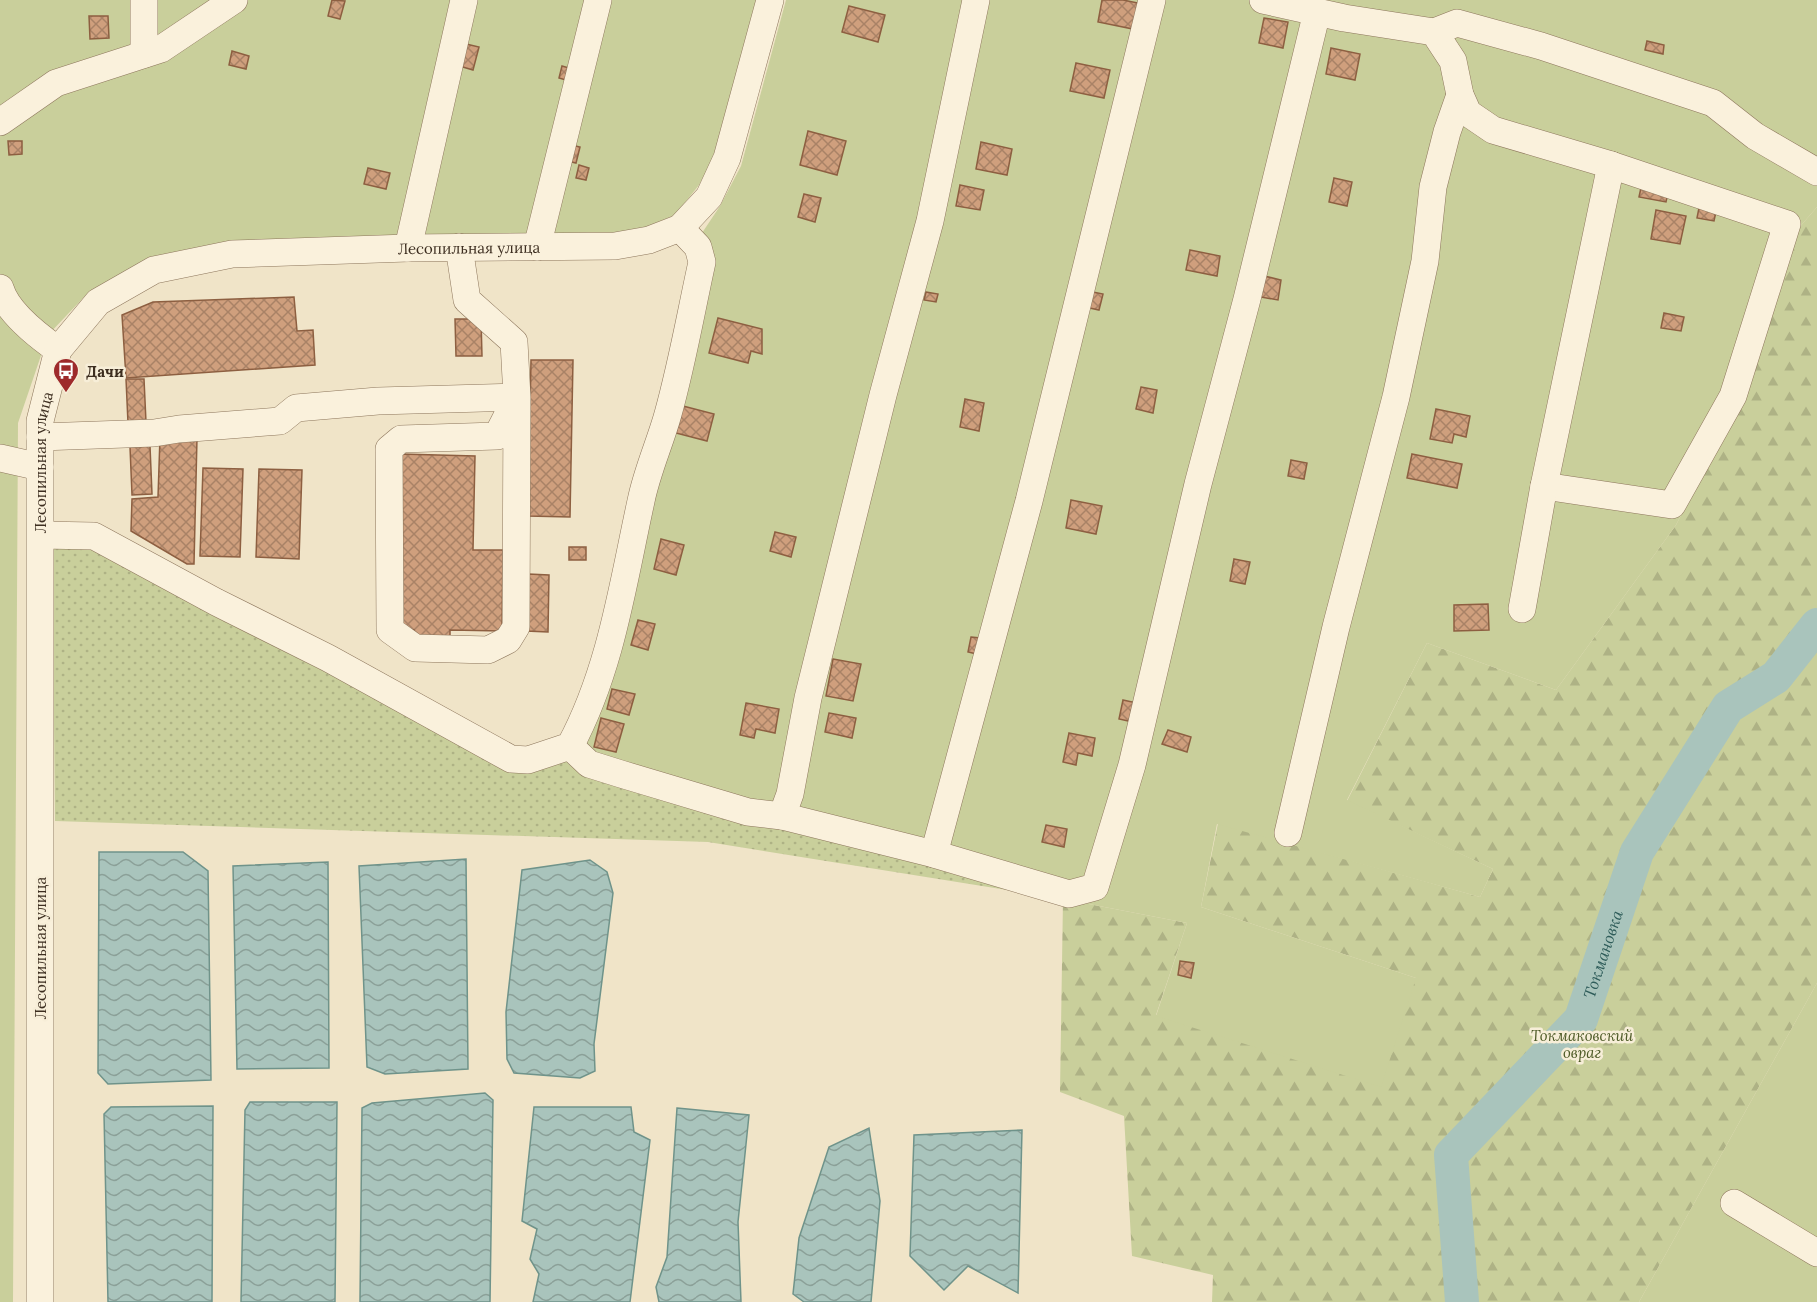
<svg xmlns="http://www.w3.org/2000/svg" width="1817" height="1302" viewBox="0 0 1817 1302" font-family="Lora,serif">
  <style>
    .grass { fill: url(#grass-dots) }
    .forest { fill: url(#forest-firs) }
    .garden { fill: #c9cf9b }
    .water { fill: url(#water-waves); stroke: #6f938a; stroke-width: 1.5 }
    .lines { fill: none; stroke-linecap: round; stroke-linejoin: round }
    .river { stroke: #a9c4bc; stroke-width: 34 }
    .building { fill: url(#building-cross-hatch); stroke: #8d5f41; stroke-width: 1.5 }
    .minor-casing { stroke: #8d765c; stroke-width: 28 }
    .minor { stroke: #faf1dc; stroke-width: 27 }
    .labels { text-anchor: middle; dominant-baseline: central; stroke-width: 5; stroke-linejoin: round; paint-order: stroke }
    .street-label { font-size: 15px; fill: #3d2e20; stroke: #f7eed8 }
    .poi-label { font-size: 15px; font-weight: bold; fill: #3d2e20; stroke: #f7eed8; text-anchor: start }
    .park-label { font-size: 15px; font-style: italic; fill: #4d5a26; stroke: #f7eed8 }
    .water-label { font-size: 16px; font-style: italic; fill: #2f5d5a; stroke: #f7eed8 }
  </style>
  <defs>
    <pattern id="grass-dots" width="8" height="8" patternUnits="userSpaceOnUse" patternTransform="scale(1.5)"><rect width="8" height="8" fill="#c9cf9b"/><path d="M2 2h.1M6 6h.1" fill="none" stroke="#aeb285" stroke-width="1.8" stroke-linecap="round"/></pattern>
    <pattern id="forest-firs" width="22" height="20" patternUnits="userSpaceOnUse" patternTransform="scale(1.5)"><rect width="22" height="20" fill="#c9cf9b"/><path d="M5 1l3.5 6h-7zM16 11l3.5 6h-7z" fill="#aeb285"/></pattern>
    <pattern id="water-waves" width="16" height="10" patternUnits="userSpaceOnUse" patternTransform="scale(1.5)"><rect width="16" height="10" fill="#a9c4bc"/><path d="M0 5q4-4 8 0t8 0" fill="none" stroke="#8ba098"/></pattern>
    <pattern id="building-cross-hatch" width="8" height="8" patternUnits="userSpaceOnUse" patternTransform="scale(1.5)"><rect width="8" height="8" fill="#cf9f7d"/><path d="M0 0l8 8M0 8l8-8" fill="none" stroke="#a98266"/></pattern>
  </defs>
  <rect width="100%" height="100%" fill="#f0e4c8"/>
  <polygon class="grass" points="52,529 542,761 561,757 1063,899 708,842 55,821"/>
  <polygon class="forest" points="1817,207 1817,983 1639,1302 1212,1302 1213,1275 1132,1256 1124,1116 1060,1092 1063,899 1187,923 1156,1015 1416,978 1201,907 1218,823 1480,897 1493,869 1347,801 1427,643 1556,690 1676,525 1740,398 1791,237"/>
  <g class="garden">
    <polygon points="0,0 757,0 715,156 699,185 675,215 646,227 613,234 233,244 150,257 85,296 48,335 18,423 13,1302 0,1302"/>
    <polygon points="786,0 1817,0 1817,207 1791,237 1740,398 1676,525 1556,690 1427,643 1347,800 1493,869 1480,897 1217,824 1201,907 1416,978 1381,1087 1156,1016 1187,923 1063,899 577,762 700,236 720,206 741,166"/>
    <polygon points="1817,983 1817,1302 1639,1302"/>
  </g>
  <g class="water">
    <polygon points="99,852 183,852 208,871 211,1080 108,1084 98,1073"/>
    <polygon points="466,859 468,1069 385,1074 367,1067 359,866"/>
    <polygon points="590,860 607,872 613,893 594,1044 595,1071 580,1078 514,1073 507,1059 506,1012 522,870"/>
    <polygon points="328,862 329,1068 237,1069 233,866"/>
    <polygon points="485,1093 493,1100 490,1302 360,1302 362,1108 372,1103"/>
    <polygon points="250,1102 337,1102 335,1302 241,1302 245,1110"/>
    <polygon points="213,1106 212,1302 108,1302 104,1114 111,1107"/>
    <polygon points="534,1107 631,1107 634,1132 650,1140 630,1302 533,1302 539,1274 530,1259 537,1229 522,1221"/>
    <polygon points="677,1108 749,1115 738,1222 741,1302 659,1302 656,1287 667,1257"/>
    <polygon points="869,1128 880,1201 871,1302 804,1302 793,1294 799,1238 829,1147"/>
    <polygon points="1022,1130 1018,1293 968,1266 944,1290 910,1256 914,1135"/>
  </g>
  <g class="lines">
    <path class="river" id="s1" d="M1462,1302L1451,1155L1581,1019L1637,852L1728,707L1776,677L1817,625"/>
  </g>
  <g class="building">
    <polygon points="332,0 345,1 340,19 328,16"/>
    <polygon points="1102,0 1123,0 1138,3 1133,29 1098,22"/>
    <polygon points="849,6 885,15 878,42 842,32"/>
    <polygon points="89,16 108,16 109,38 90,39"/>
    <polygon points="1264,18 1288,22 1283,48 1259,43"/>
    <polygon points="1647,41 1664,45 1663,54 1645,50"/>
    <polygon points="462,43 479,47 473,70 456,65"/>
    <polygon points="1331,48 1360,54 1355,80 1326,74"/>
    <polygon points="232,51 249,56 246,69 229,65"/>
    <polygon points="1076,63 1110,70 1104,98 1070,91"/>
    <polygon points="562,66 576,70 573,82 559,78"/>
    <polygon points="808,131 846,141 837,175 800,165"/>
    <polygon points="8,141 22,141 22,154 9,155"/>
    <polygon points="981,142 1012,149 1007,175 976,169"/>
    <polygon points="567,144 580,147 576,163 563,160"/>
    <polygon points="579,165 589,168 586,180 576,178"/>
    <polygon points="368,168 390,173 386,189 364,184"/>
    <polygon points="1334,178 1352,182 1347,206 1329,202"/>
    <polygon points="1642,183 1669,188 1666,202 1639,197"/>
    <polygon points="960,185 984,190 980,210 956,206"/>
    <polygon points="804,194 821,198 815,222 798,217"/>
    <polygon points="1700,203 1717,207 1714,221 1697,218"/>
    <polygon points="1656,210 1686,216 1680,244 1651,239"/>
    <polygon points="1190,250 1220,256 1217,276 1186,270"/>
    <polygon points="1260,275 1281,280 1278,300 1255,296"/>
    <polygon points="1088,291 1103,294 1099,310 1085,307"/>
    <polygon points="926,292 938,294 936,302 924,300"/>
    <polygon points="294,297 297,331 313,330 315,365 126,378 122,315 153,302"/>
    <polygon points="1664,313 1684,317 1681,331 1661,328"/>
    <polygon points="718,318 762,329 762,354 751,351 748,363 709,353"/>
    <polygon points="455,319 481,319 482,356 456,356"/>
    <polygon points="531,360 573,360 570,517 528,516"/>
    <polygon points="126,379 144,379 146,422 128,423"/>
    <polygon points="1141,387 1157,390 1153,413 1136,409"/>
    <polygon points="965,399 984,403 979,431 960,427"/>
    <polygon points="683,406 714,414 707,441 676,433"/>
    <polygon points="1436,409 1470,416 1466,437 1454,434 1452,443 1430,439"/>
    <polygon points="160,437 197,438 194,564 187,564 131,531 132,499 158,497"/>
    <polygon points="150,446 152,494 132,495 130,447"/>
    <polygon points="400,454 475,456 473,550 503,550 502,631 450,630 450,641 414,640 414,630 396,629"/>
    <polygon points="1412,454 1462,464 1457,488 1407,478"/>
    <polygon points="1291,460 1307,463 1304,479 1288,476"/>
    <polygon points="203,468 243,469 240,557 200,556"/>
    <polygon points="259,469 302,470 299,559 256,557"/>
    <polygon points="1071,500 1102,506 1096,534 1066,528"/>
    <polygon points="775,532 796,537 791,557 770,551"/>
    <polygon points="661,539 684,545 676,575 654,569"/>
    <rect x="569" y="547" width="17" height="13"/>
    <polygon points="1234,559 1250,562 1245,584 1230,581"/>
    <polygon points="528,574 549,575 548,632 526,631"/>
    <polygon points="1488,604 1489,630 1454,631 1454,605"/>
    <polygon points="638,620 655,624 648,650 631,645"/>
    <polygon points="971,637 980,638 977,654 968,652"/>
    <polygon points="833,659 861,664 853,701 826,696"/>
    <polygon points="612,689 635,694 629,715 607,709"/>
    <polygon points="1123,700 1137,703 1133,722 1119,719"/>
    <polygon points="746,703 779,709 775,733 756,729 754,738 740,735"/>
    <polygon points="829,713 856,718 852,738 825,732"/>
    <polygon points="601,718 624,724 616,752 594,747"/>
    <polygon points="1168,730 1191,737 1187,752 1162,744"/>
    <polygon points="1069,733 1095,738 1092,756 1078,753 1076,765 1063,762"/>
    <polygon points="1046,825 1067,829 1064,847 1042,842"/>
    <polygon points="1180,961 1194,963 1191,978 1178,975"/>
  </g>
  <g class="lines">
    <defs>
      <g id="minor">
        <polyline points="144,0 144,54"/>
        <polyline points="1152,0 1029,501 934,854 1069,894 1095,887 1132,765 1198,484 1247,299 1317,12"/>
        <polyline points="1263,0 1344,18 1434,32 1453,61 1460,95 1468,113 1493,130 1611,165 1787,224 1733,396 1672,505 1544,486"/>
        <polyline points="1434,32 1457,23 1541,46 1713,103 1755,136 1817,172"/>
        <polyline points="0,122 56,83 161,49 234,0"/>
        <polyline points="537,247 598,0"/>
        <polyline points="408,248 464,0"/>
        <path d="M0,288C7,312 38,336 58,350"/>
        <polyline points="40,437 154,433 179,429 280,421 296,408 378,401 517,397 516,627 508,640 488,650 415,648 390,630 389,449 401,439 497,436 517,397 514,342 467,300 459,247"/>
        <polyline points="0,458 40,467"/>
        <path d="M41,535L94,536L216,602L328,658L511,759L528,760L570,746C611,670 623,583 641,501C647,471 660,443 668,414C682,364 691,312 702,262L698,247L680,228"/>
        <polyline points="1522,609 1544,486 1611,165"/>
        <polyline points="570,746 589,764 621,774 748,812 782,816"/>
        <polyline points="1288,833 1336,627 1396,397 1425,261 1433,187 1447,132 1460,95"/>
        <polyline points="934,854 782,816 790,794 808,698 883,395 930,221 976,0"/>
        <polyline points="1734,1203 1817,1253"/>
        <path id="s2" d="M40,1302V421L58,350L98,302L154,270L232,254L408,248L615,246L649,240L680,228L709,197L727,158L770,0"/>
      </g>
    </defs>
    <use href="#minor" class="minor-casing"/>
    <use href="#minor" class="minor"/>
  </g>
  <defs>
    <symbol id="bus-pin" viewBox="-11 -11 22 30"><path d="M0 17L-7.5 6A9.5 9.5 0 1 1 7.5 6Z" fill="#9e2a2b" stroke="#f7eed8"/><path d="M-5-6H5V4H4V6H2V4H-2V6H-4V4H-5ZM-3.5-4V0h7V-4ZM-3.5 1.2v1.5H-2V1.2ZM2 1.2v1.5H3.5V1.2Z" fill="#fff"/></symbol>
  </defs>
  <g fill-rule="evenodd">
    <use href="#bus-pin" x="51" y="356" width="30" height="40"/>
  </g>
  <g class="labels">
    <g class="street-label">
      <text stroke="none"><textPath href="#s2" startOffset="1398">Лесопильная улица</textPath></text>
      <text stroke="none"><textPath href="#s2" startOffset="840">Лесопильная улица</textPath></text>
      <text transform="translate(40 948) rotate(-90)">Лесопильная улица</text>
    </g>
    <g class="poi-label">
      <text x="86" y="371">Дачи</text>
    </g>
    <g class="park-label">
      <text x="1582" y="1035">Токмаковский<tspan x="1582" dy="17">овраг</tspan></text>
    </g>
    <g class="water-label">
      <text stroke="none"><textPath href="#s1" startOffset="404">Токмановка</textPath></text>
    </g>
  </g>
</svg>
